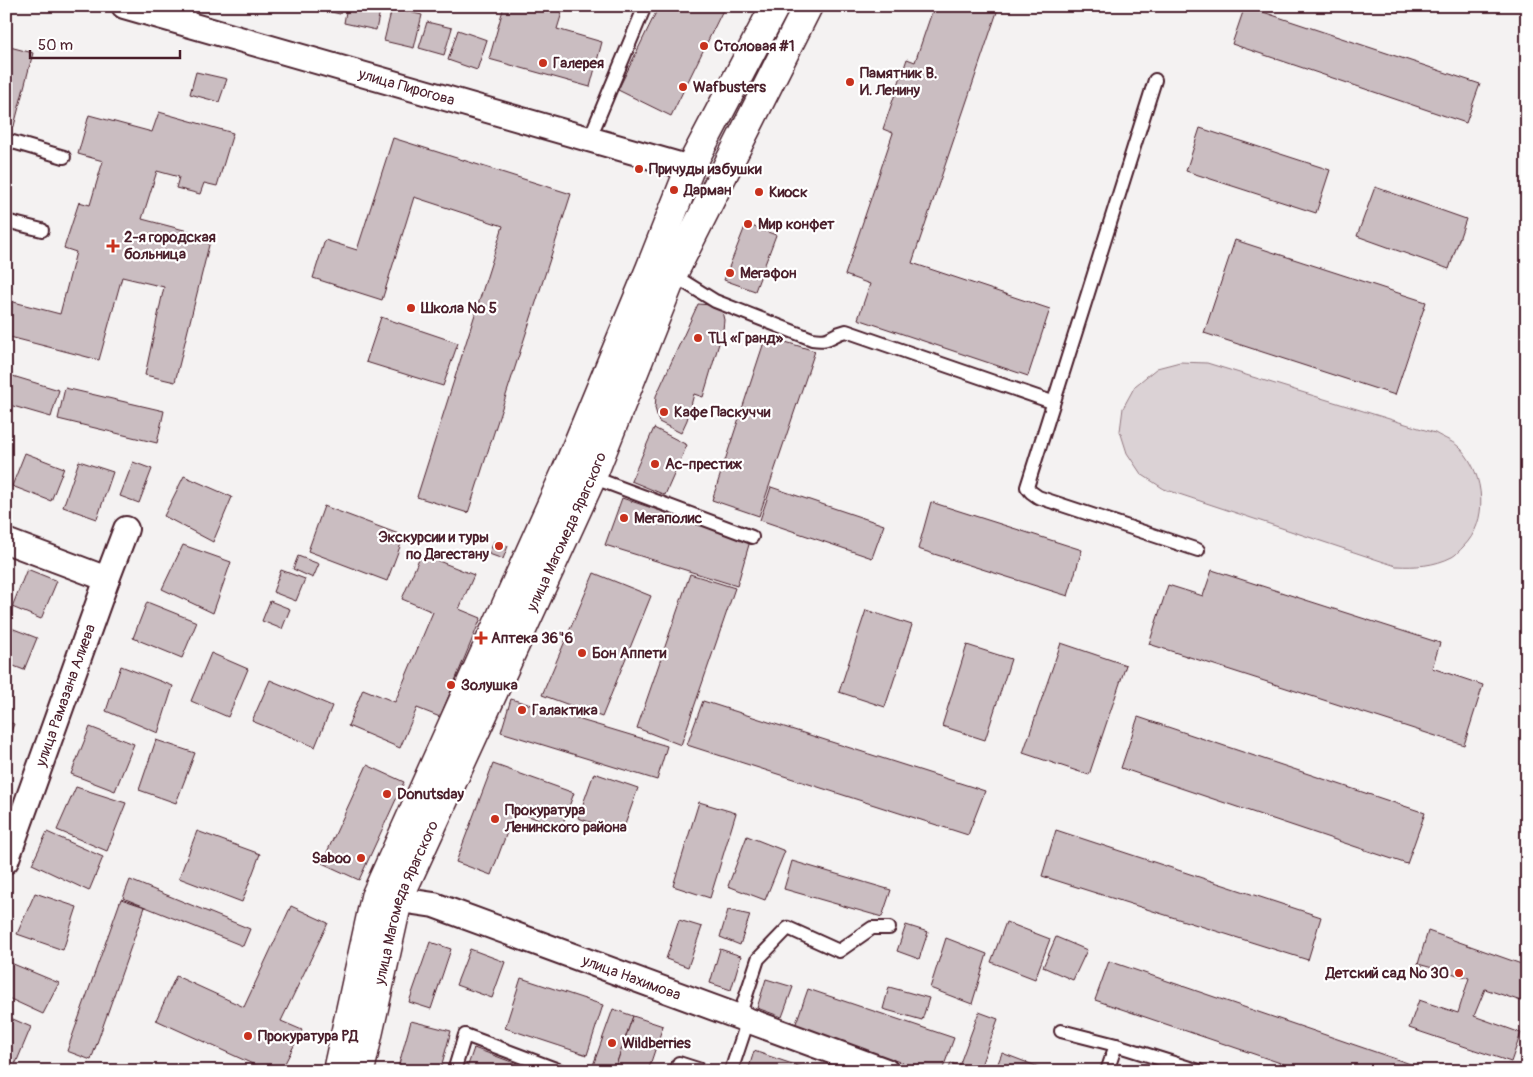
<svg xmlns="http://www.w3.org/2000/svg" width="1533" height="1077" viewBox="0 0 1533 1077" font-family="Pangolin,sans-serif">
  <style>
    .green { fill: #dbd2d5; stroke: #927880 }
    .building { fill: #cabdc1; stroke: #4a1f2b }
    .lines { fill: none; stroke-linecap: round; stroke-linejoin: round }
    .lane-casing { stroke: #4a1f2b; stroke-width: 16 }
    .street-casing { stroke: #4a1f2b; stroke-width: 28 }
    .primary-casing { stroke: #4a1f2b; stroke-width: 31 }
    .lane { stroke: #fff; stroke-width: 12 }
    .street { stroke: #fff; stroke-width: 24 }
    .primary { stroke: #fff; stroke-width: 28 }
    .poi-dot { fill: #c8321e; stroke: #fff; stroke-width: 2 }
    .labels { text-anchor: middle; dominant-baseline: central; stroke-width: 4.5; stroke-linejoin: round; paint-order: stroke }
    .poi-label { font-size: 15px; font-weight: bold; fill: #4a1f2b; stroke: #fff; text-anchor: start }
    .street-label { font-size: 15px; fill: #4a1f2b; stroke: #fff }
  </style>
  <rect width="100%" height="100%" fill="#f4f2f2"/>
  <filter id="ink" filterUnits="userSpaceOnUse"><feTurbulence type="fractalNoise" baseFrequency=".02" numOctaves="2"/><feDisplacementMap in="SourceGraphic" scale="10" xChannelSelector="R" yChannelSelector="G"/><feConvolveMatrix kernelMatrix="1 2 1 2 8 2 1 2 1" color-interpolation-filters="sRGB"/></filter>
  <g filter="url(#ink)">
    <path class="green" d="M1180,362L1207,363L1435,433C1443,438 1455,442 1461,449C1485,475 1489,522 1463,547C1460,550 1456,555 1452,557C1434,566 1416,567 1396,566L1164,489L1141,474L1127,453L1120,431L1123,408L1135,386L1157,368Z"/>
    <g class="building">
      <polygon points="315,6 342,6 340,14 314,8"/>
      <polygon points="347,6 381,6 376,30 344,23"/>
      <polygon points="504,6 564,6 557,29 602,42 590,87 489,59"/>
      <polygon points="659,6 725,6 671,116 618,90"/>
      <polygon points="934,6 999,6 912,263 1050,309 1028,376 858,319 870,284 845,275 893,133 883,129 907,59 915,62"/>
      <polygon points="1132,6 1149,6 1147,11"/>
      <polygon points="1245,6 1480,84 1466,123 1232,44"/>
      <polygon points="392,8 422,15 414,48 384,41"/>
      <polygon points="427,22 452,28 444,55 419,48"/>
      <polygon points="458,30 487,40 477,70 448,60"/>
      <polygon points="6,46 33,53 14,126 6,124"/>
      <polygon points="196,72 227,79 219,102 190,94"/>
      <polygon points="159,112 233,133 217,186 204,183 200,194 176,188 179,177 157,171 142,219 211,237 175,382 145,375 164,287 122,277 99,360 6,336 6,300 60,314 76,252 64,248 79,202 90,205 103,161 78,154 89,115 152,132"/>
      <polygon points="1200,128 1330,170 1316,213 1186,171"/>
      <polygon points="393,138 571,194 468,513 417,497 503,226 414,197 382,300 313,278 325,240 357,250"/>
      <polygon points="1375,187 1466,219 1449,269 1357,236"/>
      <polygon points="746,224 776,235 755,291 724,280"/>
      <polygon points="1235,240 1426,302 1395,395 1204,333"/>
      <polygon points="698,304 711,305 722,311 724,320 723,330 703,397 694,394 687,420 681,433 659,422 655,408 656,396"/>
      <polygon points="381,317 458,343 443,386 366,362"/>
      <polygon points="766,336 815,351 759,516 712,500"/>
      <polygon points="6,374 59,390 51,417 6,404"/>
      <polygon points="65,388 164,411 157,443 58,419"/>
      <polygon points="654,428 687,445 665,495 631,481"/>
      <polygon points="25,453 64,468 51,501 12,486"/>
      <polygon points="79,461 113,472 97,519 63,507"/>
      <polygon points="133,462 152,469 139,503 120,496"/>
      <polygon points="184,476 232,497 213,542 164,516"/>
      <polygon points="771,487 884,525 872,558 760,520"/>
      <polygon points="622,498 750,541 737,586 605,545"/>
      <polygon points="931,502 1082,550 1068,596 918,549"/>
      <polygon points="324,506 404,536 387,581 308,551"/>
      <polygon points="494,541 508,546 503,559 489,554"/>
      <polygon points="183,545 231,562 213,613 162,589"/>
      <polygon points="421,554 474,575 459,609 481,618 440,717 417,708 400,748 348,726 363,689 395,702 433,612 402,599"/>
      <polygon points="298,556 319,564 313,578 293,569"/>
      <polygon points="27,569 57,581 41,619 12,607"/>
      <polygon points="281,570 305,579 296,601 273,592"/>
      <polygon points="1212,570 1440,643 1432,668 1483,685 1464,745 1149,644 1168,585 1203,596"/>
      <polygon points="594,573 651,596 602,717 542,695"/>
      <polygon points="690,574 735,588 681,745 637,728"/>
      <polygon points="270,601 290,609 282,629 262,621"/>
      <polygon points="147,602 197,622 182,658 133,638"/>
      <polygon points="866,610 912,625 885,707 839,692"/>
      <polygon points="6,626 37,638 24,670 6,663"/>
      <polygon points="1061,643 1126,665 1089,775 1023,753"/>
      <polygon points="967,645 1011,659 985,740 942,726"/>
      <polygon points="211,653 248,669 228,717 191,701"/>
      <polygon points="121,666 173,686 158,733 106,711"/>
      <polygon points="270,680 332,706 315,747 252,721"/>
      <polygon points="511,699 667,746 657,780 501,732"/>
      <polygon points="703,701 985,791 968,835 687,745"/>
      <polygon points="1138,717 1425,813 1407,864 1121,768"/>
      <polygon points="6,721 14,724 6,743"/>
      <polygon points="90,727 134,744 115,791 71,774"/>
      <polygon points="156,740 195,753 176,803 139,790"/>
      <polygon points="493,764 574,793 561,828 515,811 491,875 456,862"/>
      <polygon points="367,765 404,782 359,880 322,863"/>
      <polygon points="594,773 638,788 622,833 578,818"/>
      <polygon points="76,787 126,803 107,851 57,830"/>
      <polygon points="699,802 736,813 710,898 673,886"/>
      <polygon points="1056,830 1321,917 1308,960 1042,876"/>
      <polygon points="197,831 260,854 242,902 179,878"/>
      <polygon points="47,832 103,857 89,891 32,864"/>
      <polygon points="747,836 785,851 765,900 728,886"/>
      <polygon points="792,861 891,890 882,917 784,889"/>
      <polygon points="130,880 250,929 243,946 123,898"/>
      <polygon points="35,893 77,907 63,950 17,934"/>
      <polygon points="121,899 145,907 91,1060 67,1051"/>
      <polygon points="291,906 328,923 281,1021 302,1030 281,1071 268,1071 156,1020 176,976 244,1007"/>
      <polygon points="728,910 750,915 740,945 720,937"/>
      <polygon points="679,920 702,927 688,967 666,959"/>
      <polygon points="1006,922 1050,939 1035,979 991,962"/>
      <polygon points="906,925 928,932 919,959 897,951"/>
      <polygon points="1428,931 1527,966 1527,1003 1485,989 1474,1016 1521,1033 1511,1062 1409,1028 1419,1000 1458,1013 1469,978 1418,964"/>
      <polygon points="1056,937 1087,950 1073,980 1043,967"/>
      <polygon points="946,938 987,954 972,1004 930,988"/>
      <polygon points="430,942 451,949 431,1009 409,1002"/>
      <polygon points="470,949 505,962 492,998 456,985"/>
      <polygon points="720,949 741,956 731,990 710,983"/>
      <polygon points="6,961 59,983 43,1014 6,997"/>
      <polygon points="1109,961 1431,1071 1304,1071 1095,1000"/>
      <polygon points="521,978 603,1005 587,1055 505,1028"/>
      <polygon points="766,979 793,987 782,1017 757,1008"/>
      <polygon points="889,987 929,998 922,1020 883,1009"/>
      <polygon points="808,989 954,1038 942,1071 926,1071 795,1026"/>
      <polygon points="613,1009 633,1016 614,1071 591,1071"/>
      <polygon points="979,1012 998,1019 979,1071 972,1071 959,1066"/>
      <polygon points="6,1016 31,1027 16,1063 6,1059"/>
      <polygon points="633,1016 663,1026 648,1071 614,1071"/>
      <polygon points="411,1021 451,1031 440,1071 397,1071"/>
      <polygon points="474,1048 536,1071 466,1071"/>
      <polygon points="754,1051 813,1071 748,1071"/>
      <polygon points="1002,1053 1049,1071 995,1071"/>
      <polygon points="951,1063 959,1066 971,1071 948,1071"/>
    </g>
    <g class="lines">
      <defs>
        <g id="lane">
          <polyline points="186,24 190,6"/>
          <polyline points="1155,80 1027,487 1031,492 1038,497 1198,550"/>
          <polyline points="6,140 64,157"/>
          <polyline points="589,140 645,6"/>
          <polyline points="6,221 42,230"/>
          <path d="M670,273L715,301L812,339C832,342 829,335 846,331L1052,402"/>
          <polyline points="589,476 752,537"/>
          <polyline points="739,1017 758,959 788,928 839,951 872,928 889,928"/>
          <polyline points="1061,1031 1116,1045 1107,1071"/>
          <polyline points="1116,1045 1199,1071"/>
          <polyline points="454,1071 465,1035 561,1071"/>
          <polyline points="676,1071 679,1063 704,1071"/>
          <polyline points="731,1071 748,1020"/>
        </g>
        <g id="street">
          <path id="s1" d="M124,6L690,168"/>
          <polyline points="6,541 107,579"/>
          <path id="s2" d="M6,861L107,579L126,529"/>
          <path id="s3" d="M380,897L434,905L886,1071"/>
        </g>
        <g id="primary">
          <polyline points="337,1071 375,897 566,472 650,269 690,168 775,6"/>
          <path id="s4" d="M360,1071L398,900L592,477L673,274L808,6"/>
        </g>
      </defs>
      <use href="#lane" class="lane-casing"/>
      <use href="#street" class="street-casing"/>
      <use href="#primary" class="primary-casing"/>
      <use href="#lane" class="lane"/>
      <use href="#street" class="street"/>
      <use href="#primary" class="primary"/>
    </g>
  </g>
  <g class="poi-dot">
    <circle cx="704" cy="46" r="5"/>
    <circle cx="543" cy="63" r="5"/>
    <circle cx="850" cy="82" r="5"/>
    <circle cx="683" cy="87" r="5"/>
    <circle cx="639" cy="169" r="5"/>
    <circle cx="674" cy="190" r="5"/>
    <circle cx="759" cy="192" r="5"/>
    <circle cx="748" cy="224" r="5"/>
    <path d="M110.5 238.5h5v5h5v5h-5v5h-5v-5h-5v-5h5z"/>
    <circle cx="730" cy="273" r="5"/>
    <circle cx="411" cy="308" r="5"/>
    <circle cx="698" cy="338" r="5"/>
    <circle cx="664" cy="412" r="5"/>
    <circle cx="655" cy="464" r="5"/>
    <circle cx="624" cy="518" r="5"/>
    <circle cx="499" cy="546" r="5"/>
    <path d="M478.5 630.5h5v5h5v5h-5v5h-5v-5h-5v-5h5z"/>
    <circle cx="582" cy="653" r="5"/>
    <circle cx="451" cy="685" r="5"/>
    <circle cx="522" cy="710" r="5"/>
    <circle cx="387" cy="794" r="5"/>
    <circle cx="495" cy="819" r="5"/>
    <circle cx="361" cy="858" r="5"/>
    <circle cx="1459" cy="973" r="5"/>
    <circle cx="248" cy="1036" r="5"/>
    <circle cx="612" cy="1043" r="5"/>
  </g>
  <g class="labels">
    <g class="poi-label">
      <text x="714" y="46">Столовая #1</text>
      <text x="553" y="63">Галерея</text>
      <text x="860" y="73">Памятник В.<tspan x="860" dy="17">И. Ленину</tspan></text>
      <text x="693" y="87">Wafbusters</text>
      <text x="649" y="169">Причуды избушки</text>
      <text x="684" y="190">Дарман</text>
      <text x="769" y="192">Киоск</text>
      <text x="758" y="224">Мир конфет</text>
      <text x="124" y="237">2-я городская<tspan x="124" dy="17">больница</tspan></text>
      <text x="740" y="273">Мегафон</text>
      <text x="421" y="308">Школа № 5</text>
      <text x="708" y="338">ТЦ «Гранд»</text>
      <text x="674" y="412">Кафе Паскуччи</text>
      <text x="665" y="464">Ас-престиж</text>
      <text x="634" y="518">Мегаполис</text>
      <text x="489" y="537" text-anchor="end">Экскурсии и туры<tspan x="489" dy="17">по Дагестану</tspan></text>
      <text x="491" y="638">Аптека 36"6</text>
      <text x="592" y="653">Бон Аппети</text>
      <text x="461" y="685">Золушка</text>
      <text x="532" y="710">Галактика</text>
      <text x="397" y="794">Donutsday</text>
      <text x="505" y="810">Прокуратура<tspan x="505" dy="17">Ленинского района</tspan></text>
      <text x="351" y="858" text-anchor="end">Saboo</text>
      <text x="1449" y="973" text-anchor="end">Детский сад № 30</text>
      <text x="258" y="1036">Прокуратура РД</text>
      <text x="622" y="1043">Wildberries</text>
    </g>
    <g class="street-label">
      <text stroke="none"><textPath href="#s1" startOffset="294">улица Пирогова</textPath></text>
      <text stroke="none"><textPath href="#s4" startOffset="580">улица Магомеда Ярагского</textPath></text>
      <text stroke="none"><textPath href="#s2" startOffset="176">улица Рамазана Алиева</textPath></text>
      <text stroke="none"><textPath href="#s4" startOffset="175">улица Магомеда Ярагского</textPath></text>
      <text stroke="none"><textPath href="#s3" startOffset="265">улица Нахимова</textPath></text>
    </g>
  </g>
  <rect width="1533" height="1077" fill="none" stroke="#fff" stroke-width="25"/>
  <rect x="12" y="12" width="1508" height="1052" fill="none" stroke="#4a1f2b" stroke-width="2" filter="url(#ink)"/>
  <path d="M30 50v8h150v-8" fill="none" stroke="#4a1f2b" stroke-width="2.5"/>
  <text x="38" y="50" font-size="15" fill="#4a1f2b" stroke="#ffffff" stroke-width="4" paint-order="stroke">50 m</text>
</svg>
